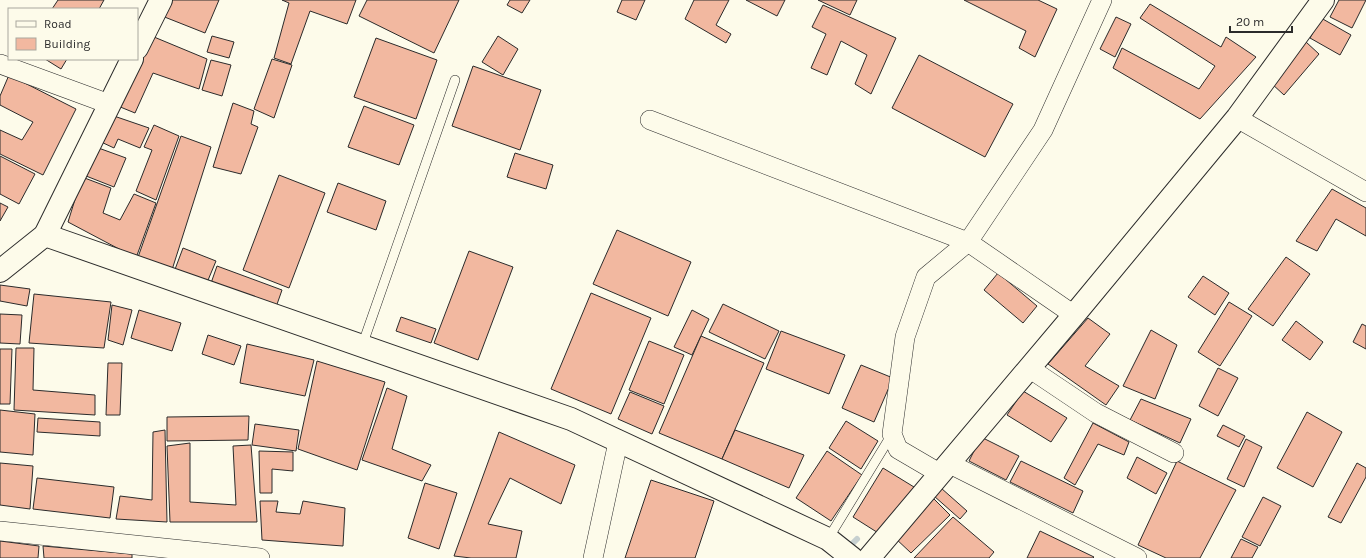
<svg xmlns="http://www.w3.org/2000/svg" width="1366" height="558" viewBox="0 0 1366 558" font-family="Karla,sans-serif">
  <style>
    .lines { fill: none; stroke-linecap: round; stroke-linejoin: round }
    .stream { stroke: #c7d0d0; stroke-width: 6 }
    .building { fill: #f2b8a0; stroke: #2b2b2b }
    .service-casing { stroke: #2b2b2b; stroke-width: 10 }
    .minor-casing { stroke: #2b2b2b; stroke-width: 20 }
    .tertiary-casing { stroke: #2b2b2b; stroke-width: 24 }
    .service { stroke: #fdfbea; stroke-width: 9 }
    .minor { stroke: #fdfbea; stroke-width: 19 }
    .tertiary { stroke: #fdfbea; stroke-width: 22 }
  </style>
  <rect width="100%" height="100%" fill="#fdfbea"/>
  <g class="lines">
    <polyline class="stream" points="847,549 857,539"/>
  </g>
  <g class="building">
    <polygon points="58,0 104,0 99,9 52,9"/>
    <polygon points="162,0 219,0 205,33 157,14"/>
    <polygon points="282,0 356,0 347,24 310,11 291,64 274,58 289,3"/>
    <polygon points="367,0 459,0 434,53 359,16"/>
    <polygon points="510,0 530,0 522,13 507,5"/>
    <polygon points="622,0 645,0 636,20 617,12"/>
    <polygon points="694,0 729,0 716,25 731,34 726,43 685,19"/>
    <polygon points="746,0 785,0 777,16"/>
    <polygon points="818,0 857,0 850,15"/>
    <polygon points="964,0 1038,0 1057,9 1035,57 1019,48 1026,31"/>
    <polygon points="1339,0 1366,0 1352,28 1330,17"/>
    <polygon points="1150,4 1221,47 1226,37 1256,57 1200,119 1113,68 1122,48 1199,89 1215,66 1140,18"/>
    <polygon points="823,5 896,38 871,94 855,84 867,55 841,41 827,75 811,68 826,34 812,27"/>
    <polygon points="1116,17 1131,24 1115,57 1100,49"/>
    <polygon points="1321,18 1351,35 1340,55 1310,38"/>
    <polygon points="142,32 207,59 199,89 153,73 135,113 113,104"/>
    <polygon points="212,36 234,42 229,58 207,52"/>
    <polygon points="498,36 518,49 503,75 482,62"/>
    <polygon points="376,38 437,60 416,119 354,97"/>
    <polygon points="1306,42 1319,54 1284,95 1271,83"/>
    <polygon points="919,55 1013,104 985,157 892,108"/>
    <polygon points="45,59 67,59 61,69"/>
    <polygon points="272,59 292,65 274,118 254,109"/>
    <polygon points="211,60 231,65 222,96 202,90"/>
    <polygon points="473,66 541,90 520,150 452,126"/>
    <polygon points="9,75 76,109 43,175 0,154 0,130 22,140 33,122 0,105 0,96"/>
    <polygon points="233,103 254,111 251,124 258,127 241,174 213,167"/>
    <polygon points="364,106 414,125 399,165 348,147"/>
    <polygon points="111,115 149,128 140,148 118,139 114,148 99,141"/>
    <polygon points="154,125 179,136 156,200 136,191 152,150 144,147"/>
    <polygon points="181,136 211,147 171,273 137,260"/>
    <polygon points="93,146 126,158 114,187 81,174"/>
    <polygon points="515,153 553,165 546,189 507,177"/>
    <polygon points="0,156 35,174 19,204 0,194"/>
    <polygon points="279,175 325,193 289,288 243,270"/>
    <polygon points="82,177 111,188 103,213 120,220 134,194 156,203 136,258 68,222"/>
    <polygon points="338,183 386,201 376,230 327,212"/>
    <polygon points="1332,189 1366,208 1366,236 1336,219 1317,251 1296,241"/>
    <polygon points="0,203 8,207 0,221"/>
    <polygon points="617,230 691,262 668,316 593,284"/>
    <polygon points="183,248 216,261 206,285 174,272"/>
    <polygon points="469,251 513,267 478,360 434,343"/>
    <polygon points="1286,257 1310,274 1273,326 1248,309"/>
    <polygon points="217,266 282,290 275,310 210,286"/>
    <polygon points="998,273 1037,306 1023,323 984,290"/>
    <polygon points="1203,276 1229,293 1215,315 1188,297"/>
    <polygon points="0,285 30,289 27,306 0,301"/>
    <polygon points="591,293 651,318 611,414 551,389"/>
    <polygon points="34,294 111,302 104,348 29,343"/>
    <polygon points="1229,302 1252,316 1220,366 1198,352"/>
    <polygon points="723,304 779,331 765,359 709,332"/>
    <polygon points="112,305 132,310 123,345 108,340"/>
    <polygon points="139,310 181,323 172,351 131,338"/>
    <polygon points="692,310 709,319 692,355 674,347"/>
    <polygon points="0,314 22,315 20,344 0,343"/>
    <polygon points="401,317 436,329 431,343 396,331"/>
    <polygon points="1088,318 1110,334 1085,366 1119,386 1106,405 1048,364"/>
    <polygon points="1296,321 1323,342 1310,360 1282,340"/>
    <polygon points="1362,324 1366,326 1366,349 1353,342"/>
    <polygon points="1151,330 1177,345 1155,399 1123,386"/>
    <polygon points="781,331 845,355 829,394 766,369"/>
    <polygon points="208,335 241,346 234,365 202,354"/>
    <polygon points="701,336 764,363 722,459 659,433"/>
    <polygon points="649,341 684,355 664,404 629,390"/>
    <polygon points="247,344 314,360 305,396 240,383"/>
    <polygon points="16,348 34,348 33,390 95,395 95,415 14,410"/>
    <polygon points="0,349 12,349 10,404 0,404"/>
    <polygon points="317,361 385,382 357,470 298,449"/>
    <polygon points="108,363 122,363 120,415 106,415"/>
    <polygon points="861,365 893,378 874,422 842,408"/>
    <polygon points="1218,368 1238,378 1218,416 1199,406"/>
    <polygon points="387,388 407,396 392,449 431,465 422,481 362,460"/>
    <polygon points="1023,391 1067,418 1051,442 1007,415"/>
    <polygon points="630,392 664,406 652,434 618,419"/>
    <polygon points="1141,399 1191,419 1180,443 1130,420"/>
    <polygon points="0,410 35,414 33,455 0,452"/>
    <polygon points="1307,412 1342,432 1313,487 1277,468"/>
    <polygon points="249,416 248,440 167,441 167,417"/>
    <polygon points="38,418 100,422 100,436 37,432"/>
    <polygon points="846,421 878,441 861,469 829,448"/>
    <polygon points="1093,423 1129,442 1124,455 1098,444 1075,485 1064,478"/>
    <polygon points="255,424 299,430 296,451 252,445"/>
    <polygon points="1223,425 1245,436 1239,447 1217,436"/>
    <polygon points="165,430 167,522 116,519 120,496 152,500 153,432"/>
    <polygon points="735,430 804,455 789,488 722,459"/>
    <polygon points="499,432 575,465 561,504 510,478 488,524 522,531 516,558 471,558 454,556"/>
    <polygon points="981,437 1019,456 1006,480 969,461"/>
    <polygon points="1246,439 1262,447 1244,487 1227,479"/>
    <polygon points="190,443 190,502 236,505 233,446 251,445 257,522 170,522 167,446"/>
    <polygon points="259,451 293,452 293,471 272,469 272,493 260,493"/>
    <polygon points="827,451 862,475 831,521 796,498"/>
    <polygon points="1137,457 1167,473 1156,494 1127,478"/>
    <polygon points="1021,461 1083,491 1073,513 1010,482"/>
    <polygon points="1177,461 1236,490 1200,558 1166,558 1138,545"/>
    <polygon points="0,463 33,466 30,509 0,505"/>
    <polygon points="1357,463 1366,468 1366,477 1341,523 1328,517"/>
    <polygon points="883,468 914,487 883,536 853,517"/>
    <polygon points="37,478 114,487 110,518 33,509"/>
    <polygon points="651,480 714,501 695,558 625,558"/>
    <polygon points="425,483 457,493 439,549 408,538"/>
    <polygon points="941,488 967,511 960,519 934,496"/>
    <polygon points="932,497 950,515 911,553 894,537"/>
    <polygon points="1263,497 1281,506 1260,546 1242,537"/>
    <polygon points="260,501 278,501 276,512 300,514 303,501 345,508 343,546 262,540"/>
    <polygon points="953,517 994,552 989,558 914,558"/>
    <polygon points="1040,531 1094,557 1093,558 1027,558"/>
    <polygon points="1241,539 1258,547 1252,558 1231,558"/>
    <polygon points="0,541 39,546 38,558 0,558"/>
    <polygon points="43,546 132,554 132,558 44,558"/>
  </g>
  <g class="lines">
    <defs>
      <g id="service">
        <polyline points="362,346 455,80"/>
        <polyline points="828,539 892,434"/>
      </g>
      <g id="minor">
        <polyline points="0,64 109,104"/>
        <polyline points="1237,118 1366,192"/>
        <polyline points="650,120 968,242 926,277 905,337 892,434 898,449 939,473"/>
        <polyline points="1074,315 968,242 1043,130 1102,0"/>
        <polyline points="1029,368 1096,413 1174,453"/>
        <polyline points="948,463 1137,558"/>
        <polyline points="0,531 260,558"/>
        <polyline points="593,558 618,442"/>
      </g>
      <g id="tertiary">
        <polyline points="137,48 161,0"/>
        <polyline points="45,235 571,419 828,539 852,558"/>
        <polyline points="0,271 45,235 132,59"/>
        <polyline points="869,558 1074,315 1237,118 1323,0"/>
      </g>
    </defs>
    <use href="#service" class="service-casing"/>
    <use href="#minor" class="minor-casing"/>
    <use href="#tertiary" class="tertiary-casing"/>
    <use href="#service" class="service"/>
    <use href="#minor" class="minor"/>
    <use href="#tertiary" class="tertiary"/>
  </g>
  <rect x="8" y="8" width="130" height="52" fill="#fdfbea" stroke="#a9a89e"/>
  <rect x="16" y="21" width="20" height="6" fill="#fdfbea" stroke="#a9a89e"/>
  <text x="44" y="28" font-size="12" fill="#2b2b2b">Road</text>
  <rect x="16" y="38" width="20" height="12" fill="#f2b8a0" stroke="#a9a89e"/>
  <text x="44" y="48" font-size="12" fill="#2b2b2b">Building</text>
  <path d="M1230 26v6h62v-6" fill="none" stroke="#2b2b2b" stroke-width="2"/>
  <text x="1236" y="26" font-size="12" fill="#2b2b2b" stroke="#fdfbea" stroke-width="3" paint-order="stroke">20 m</text>
</svg>
